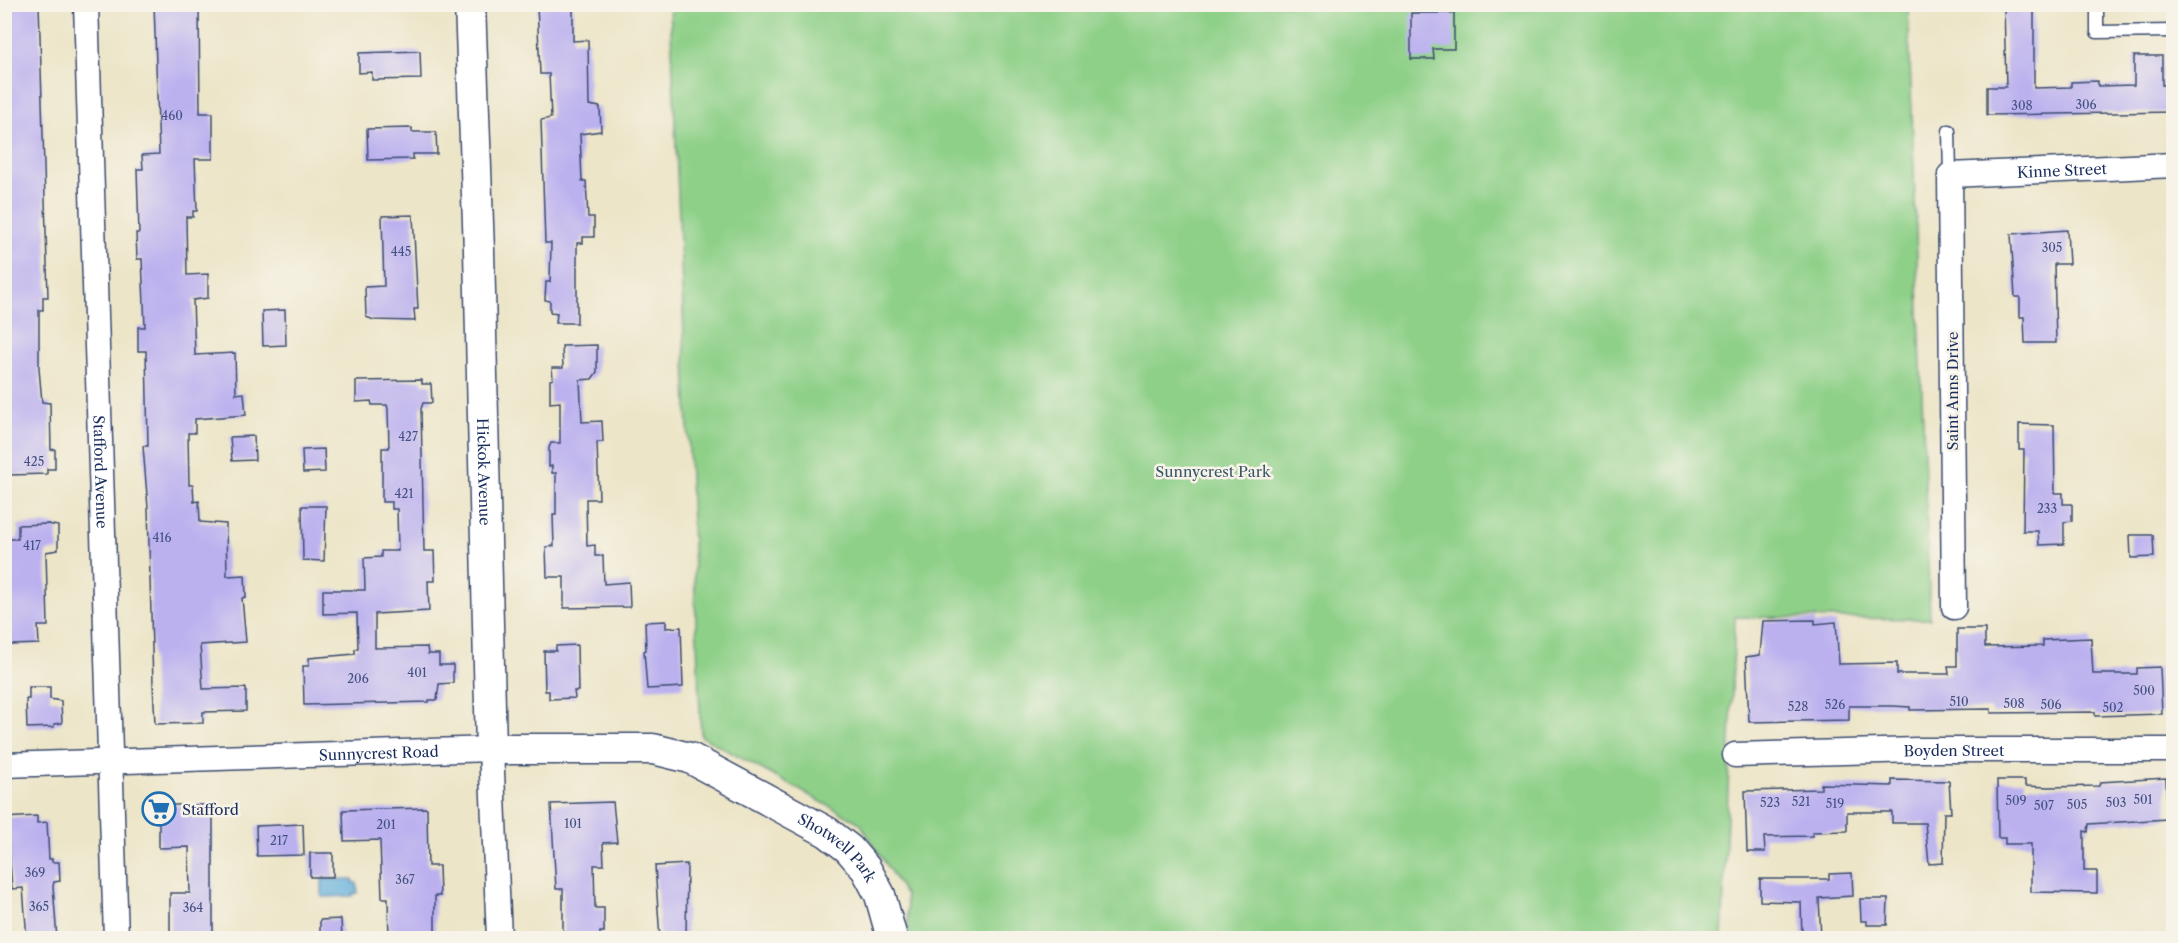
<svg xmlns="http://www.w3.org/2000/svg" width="2178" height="943" viewBox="0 0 2178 943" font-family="'Libre Caslon Text',serif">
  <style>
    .green { fill: #8ed088; stroke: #548073; stroke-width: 1.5 }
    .water { fill: #60afda; stroke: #3e6f9c; stroke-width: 1.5 }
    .building { fill: #bbb1ef }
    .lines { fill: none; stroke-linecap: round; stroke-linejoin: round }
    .service-casing { stroke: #3a4a6e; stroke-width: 15 }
    .minor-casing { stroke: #3a4a6e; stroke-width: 27 }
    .tertiary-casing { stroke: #3a4a6e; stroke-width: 33 }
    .service { stroke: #fff; stroke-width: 12 }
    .minor { stroke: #fff; stroke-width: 24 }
    .tertiary { stroke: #fff; stroke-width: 30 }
    .labels { text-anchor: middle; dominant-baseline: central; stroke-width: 5; stroke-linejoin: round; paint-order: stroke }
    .number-label { font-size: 12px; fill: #435082 }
    .street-label { font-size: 15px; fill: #1b2f5e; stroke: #f7f3e8 }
    .park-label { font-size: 15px; fill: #385768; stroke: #f7f3e8 }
    .poi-label { font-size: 15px; fill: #1b2f5e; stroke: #f7f3e8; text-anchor: start }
  </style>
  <rect width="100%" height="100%" fill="#f7f3e8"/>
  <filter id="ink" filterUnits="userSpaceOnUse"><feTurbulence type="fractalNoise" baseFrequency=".0167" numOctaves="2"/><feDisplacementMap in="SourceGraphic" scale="12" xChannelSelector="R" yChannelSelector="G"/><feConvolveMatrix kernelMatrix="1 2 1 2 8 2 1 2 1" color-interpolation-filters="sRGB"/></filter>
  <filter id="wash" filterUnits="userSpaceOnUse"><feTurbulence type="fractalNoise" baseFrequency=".008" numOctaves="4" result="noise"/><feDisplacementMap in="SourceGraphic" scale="24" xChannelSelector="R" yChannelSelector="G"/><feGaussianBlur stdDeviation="1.35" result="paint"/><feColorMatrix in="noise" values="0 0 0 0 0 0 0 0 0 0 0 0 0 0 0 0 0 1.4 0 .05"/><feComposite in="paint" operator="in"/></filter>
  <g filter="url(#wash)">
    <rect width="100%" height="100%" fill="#ece5c8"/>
    <polygon class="green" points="670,5 1908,5 1930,619 1735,617 1722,938 909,938 906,896 860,823 701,736"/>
    <polygon class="water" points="322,879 353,879 353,883 357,883 358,893 353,894 353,896 322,897"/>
    <g id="blocks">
      <g class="building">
        <polygon points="4,4 39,4 48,297 43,297 43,310 39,310 39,369 42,402 50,403 51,450 55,449 55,469 47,469 47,474 9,475 8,429 5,429"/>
        <polygon points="154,4 199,4 200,113 213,113 213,159 195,159 197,211 193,211 193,217 186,217 187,275 208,274 208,298 193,300 195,355 235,353 236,394 244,393 246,415 195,419 195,433 188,433 189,485 193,485 194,502 199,501 200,522 226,524 227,576 245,575 246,597 242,598 246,642 200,645 203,689 246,688 246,711 203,712 203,723 155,724 153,684 148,508 143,446 148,446 146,351 138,351 138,327 145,327 142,259 137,259 136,233 139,233 137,169 143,169 142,155 159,154"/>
        <polygon points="537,4 573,4 573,41 588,40 589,105 600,107 601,131 580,134 582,181 586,181 588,217 594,217 594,237 583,237 583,243 577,243 577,323 556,323 557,313 550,312 550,301 545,300 546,282 550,282 551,243 545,243 541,120 551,118 549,74 540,74"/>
        <polygon points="2004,4 2034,4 2034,88 2071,87 2071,82 2098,81 2098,86 2134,85 2134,56 2162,56 2162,85 2174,85 2174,112 1987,115 1987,87 2006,87"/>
        <polygon points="1411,13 1454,13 1454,49 1433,49 1434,59 1411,59"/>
        <polygon points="420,51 421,79 372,80 372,72 359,73 359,53"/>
        <polygon points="412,128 412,132 436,132 437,154 413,154 413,159 368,160 367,129"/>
        <polygon points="413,215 418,309 414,309 415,321 374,320 366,317 365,287 384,286 382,216"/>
        <polygon points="2067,230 2069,264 2054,264 2056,343 2025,343 2024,317 2020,317 2020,297 2015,297 2011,234"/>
        <polygon points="285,310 286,345 263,346 262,311"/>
        <polygon points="597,345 597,372 592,379 580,380 582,422 602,421 603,442 597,442 599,499 586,499 587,546 595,545 595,556 603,556 604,584 629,582 630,607 564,608 564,577 547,577 546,547 554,546 553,515 556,515 556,473 552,473 552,466 549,467 549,448 551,443 560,443 560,402 550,403 550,380 553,379 552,368 563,368 562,346"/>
        <polygon points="422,380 422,384 431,384 432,403 423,403 421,409 424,551 434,551 435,581 428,581 429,611 375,614 375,648 427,647 428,654 439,654 439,665 453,665 453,683 439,684 437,700 429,700 429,702 304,705 303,666 309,666 309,658 355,654 355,649 358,648 357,613 323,614 323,590 365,590 364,558 381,557 381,551 398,551 397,509 392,509 392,502 382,502 382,448 389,448 388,409 387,405 372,405 371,401 356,402 356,381"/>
        <polygon points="2019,424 2054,425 2055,493 2063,493 2063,504 2072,504 2072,521 2064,522 2064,544 2039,545 2038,531 2023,531 2024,450 2019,450"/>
        <polygon points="254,436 255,460 232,461 230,437"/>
        <polygon points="324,449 325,472 303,473 302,450"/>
        <polygon points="302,506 326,506 324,561 303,560"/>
        <polygon points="48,524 58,526 58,550 46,552 48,626 38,626 39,644 11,645 7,539 18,539 18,525"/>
        <polygon points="2130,535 2153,535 2154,557 2131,558"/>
        <polygon points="1815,620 1815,624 1836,622 1839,664 1897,663 1897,674 1949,674 1948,666 1957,666 1957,629 1985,629 1985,647 2043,646 2043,640 2091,638 2093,674 2137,674 2137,668 2160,667 2162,714 2095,716 2095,712 1991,713 1991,709 1910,710 1910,707 1893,706 1849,706 1849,720 1749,722 1746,657 1760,655 1763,621"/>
        <polygon points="666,621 666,628 681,627 683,687 647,689 644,651 646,650 645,622"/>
        <polygon points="577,645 578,691 574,691 575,698 549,699 549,691 545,691 544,651 556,651 556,646"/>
        <polygon points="29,687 50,687 50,699 61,701 62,723 54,724 54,727 27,728 26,699 29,699"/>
        <polygon points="2166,778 2167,819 2089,824 2088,832 2084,831 2084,871 2097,871 2097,893 2031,892 2031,844 2005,844 2005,838 1998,838 1997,780 2025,780 2025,786 2049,787 2099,786 2100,782"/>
        <polygon points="1892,780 1949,781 1951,813 1944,813 1943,863 1929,864 1925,823 1892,823 1892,812 1847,812 1847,831 1812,832 1812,836 1764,837 1765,852 1747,852 1745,791 1821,789 1821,784 1892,786"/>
        <polygon points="613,802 617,842 603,843 604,865 594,865 595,908 604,908 604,932 600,932 600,939 563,939 563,889 556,889 551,804"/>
        <polygon points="159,805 213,805 213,939 170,939 170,893 190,893 189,847 159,848"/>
        <polygon points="427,808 428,866 439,866 440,896 435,896 435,936 433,939 389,939 388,898 382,898 380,840 344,841 343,810"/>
        <polygon points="37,816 37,823 47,822 49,859 52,859 52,862 59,862 60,881 54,882 53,886 57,939 27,939 23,888 12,889 9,847 4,847 4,818"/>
        <polygon points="303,824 304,855 257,856 256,826"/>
        <rect x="310" y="853" width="23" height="24"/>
        <polygon points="687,864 686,939 660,939 655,866"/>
        <polygon points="1852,873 1853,896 1819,898 1821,939 1802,939 1801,902 1760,901 1760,879 1829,879 1829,874"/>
        <polygon points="1860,899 1888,899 1887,925 1867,925 1867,921 1861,921"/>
        <polygon points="341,919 342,939 320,939 320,920"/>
      </g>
    </g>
  </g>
  <g filter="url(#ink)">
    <use href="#blocks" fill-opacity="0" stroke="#3a4a6e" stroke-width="1.5"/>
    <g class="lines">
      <defs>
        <g id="service">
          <polyline points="2097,4 2097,32 2174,31"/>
          <polyline points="1949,131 1950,175"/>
        </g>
        <g id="minor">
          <path id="s1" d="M86,4L116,938"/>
          <path id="s2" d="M1954,607L1950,175L2174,165"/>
          <path id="s3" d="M1735,755L1918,750H2174"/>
          <path id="s4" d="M4,765L491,749L499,938"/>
        </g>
        <g id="tertiary">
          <path id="s5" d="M470,4L479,251L491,749H653L690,758L827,832L849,849L866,869L880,895L892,938"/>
        </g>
      </defs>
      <use href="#service" class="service-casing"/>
      <use href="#minor" class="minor-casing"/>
      <use href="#tertiary" class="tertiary-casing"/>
      <use href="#service" class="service"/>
      <use href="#minor" class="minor"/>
      <use href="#tertiary" class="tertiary"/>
    </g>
  </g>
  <defs>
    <symbol id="supermarket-ring" viewBox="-11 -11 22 22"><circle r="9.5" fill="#f7f3e8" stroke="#1f6fb2" stroke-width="1.5"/><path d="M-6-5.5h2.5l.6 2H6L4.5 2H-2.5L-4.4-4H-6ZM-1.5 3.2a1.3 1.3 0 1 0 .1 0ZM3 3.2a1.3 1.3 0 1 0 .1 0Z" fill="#1f6fb2"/></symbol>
  </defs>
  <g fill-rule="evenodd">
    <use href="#supermarket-ring" x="140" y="790" width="38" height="38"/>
  </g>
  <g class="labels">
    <g class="number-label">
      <text x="2086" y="104">306</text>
      <text x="2022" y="105">308</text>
      <text x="172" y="115">460</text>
      <text x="2052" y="247">305</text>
      <text x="401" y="251">445</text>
      <text x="408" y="436">427</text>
      <text x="34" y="461">425</text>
      <text x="404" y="493">421</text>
      <text x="2047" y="508">233</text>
      <text x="162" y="537">416</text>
      <text x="32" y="545">417</text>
      <text x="417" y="672">401</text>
      <text x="358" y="678">206</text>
      <text x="2144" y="690">500</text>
      <text x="1959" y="701">510</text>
      <text x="2014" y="703">508</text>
      <text x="1835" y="704">526</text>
      <text x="2051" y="704">506</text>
      <text x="1798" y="706">528</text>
      <text x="2113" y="707">502</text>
      <text x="2143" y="799">501</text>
      <text x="2016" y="800">509</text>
      <text x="1801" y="801">521</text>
      <text x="1770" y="802">523</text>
      <text x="2116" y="802">503</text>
      <text x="1835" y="803">519</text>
      <text x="2077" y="804">505</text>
      <text x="2044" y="805">507</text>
      <text x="573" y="823">101</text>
      <text x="386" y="824">201</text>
      <text x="279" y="840">217</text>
      <text x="35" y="872">369</text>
      <text x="405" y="879">367</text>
      <text x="39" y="906">365</text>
      <text x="193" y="907">364</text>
    </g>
    <g class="street-label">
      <text stroke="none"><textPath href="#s2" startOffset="544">Kinne Street</textPath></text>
      <text transform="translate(1952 391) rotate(-90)">Saint Anns Drive</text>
      <text stroke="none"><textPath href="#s1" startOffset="468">Stafford Avenue</textPath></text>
      <text stroke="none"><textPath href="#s5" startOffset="468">Hickok Avenue</textPath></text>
      <text stroke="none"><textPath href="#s3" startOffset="219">Boyden Street</textPath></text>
      <text stroke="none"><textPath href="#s4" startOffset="375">Sunnycrest Road</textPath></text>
      <text stroke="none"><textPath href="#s5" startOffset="1119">Shotwell Park</textPath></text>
    </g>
    <g class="park-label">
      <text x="1213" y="471">Sunnycrest Park</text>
    </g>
    <g class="poi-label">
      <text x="182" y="809">Stafford</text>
    </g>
  </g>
  <rect width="2178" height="943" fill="none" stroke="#f7f3e8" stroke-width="24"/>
</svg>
